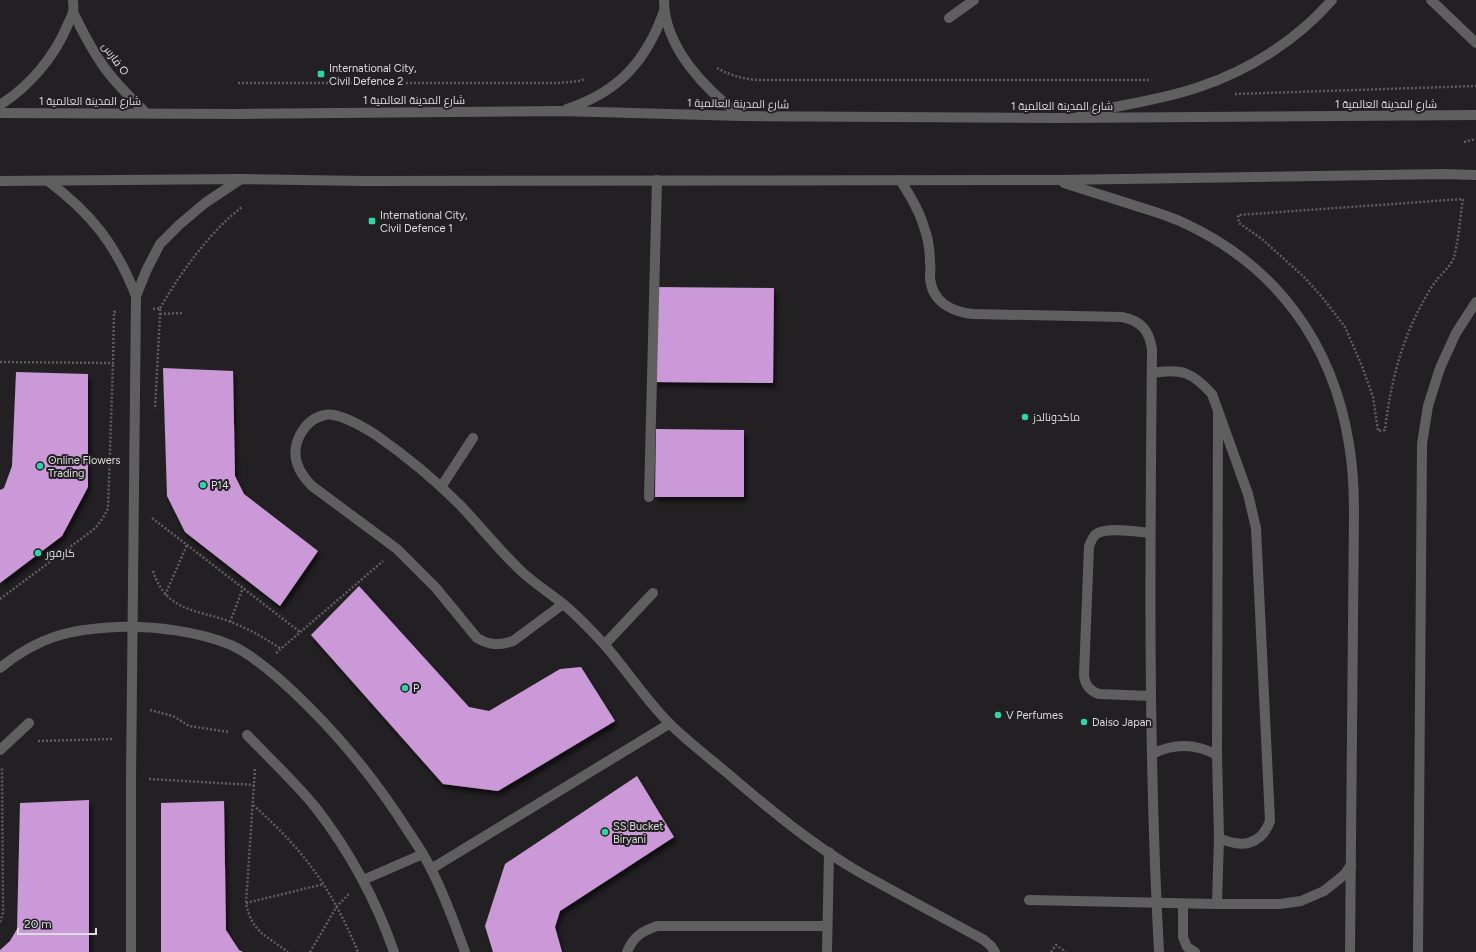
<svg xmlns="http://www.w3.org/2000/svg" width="1476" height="952" viewBox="0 0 1476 952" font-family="Figtree,Cairo,sans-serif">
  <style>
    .building { fill: #cb99d7; filter: url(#shadow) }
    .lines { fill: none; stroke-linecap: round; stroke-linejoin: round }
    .path { stroke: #5f5d60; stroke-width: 2.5; stroke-dasharray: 2 2; stroke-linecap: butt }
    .minor { stroke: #605f60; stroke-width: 10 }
    .poi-dot { fill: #31d4a9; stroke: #222023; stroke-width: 1.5 }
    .labels { text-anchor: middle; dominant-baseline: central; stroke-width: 4; stroke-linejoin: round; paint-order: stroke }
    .street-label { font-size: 11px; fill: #deddde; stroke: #222023 }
    .poi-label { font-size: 11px; fill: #deddde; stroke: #222023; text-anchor: start }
  </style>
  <defs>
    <filter id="shadow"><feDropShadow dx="2.5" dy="4.5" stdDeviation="2" flood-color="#0009"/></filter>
  </defs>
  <rect width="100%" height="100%" fill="#222023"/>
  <g class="building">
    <polygon points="654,287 774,288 773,383 654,382"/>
    <polygon points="163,368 233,371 235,476 244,494 318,551 280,606 185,532 167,496"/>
    <polygon points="16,372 88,374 88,487 62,536 0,583 0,490 4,488 12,466"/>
    <polygon points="656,429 744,430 744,497 655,497"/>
    <polygon points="359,586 469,707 489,711 560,669 581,667 615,721 498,791 443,784 311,635"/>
    <polygon points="637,776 674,837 560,911 555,927 562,952 493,952 485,926 505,864"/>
    <polygon points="89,800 89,952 0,952 0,950 10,941 17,929 20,803"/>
    <polygon points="224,801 226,930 239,950 243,952 161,952 161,803"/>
  </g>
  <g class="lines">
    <g class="path">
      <path d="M717,68C729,75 741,78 755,80H1149"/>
      <polyline points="238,83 560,83 579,81 585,79"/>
      <polyline points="1235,94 1476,86"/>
      <polyline points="1464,142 1476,139"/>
      <path d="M1463,199C1460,218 1459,238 1454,257C1452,265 1441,274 1436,281C1431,287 1427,295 1423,302C1401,341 1390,386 1385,430L1378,431L1373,397L1362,366L1345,327L1323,298L1304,277L1262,239L1239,223L1238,215Z"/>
      <path d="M160,308C176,281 193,256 214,233C223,223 232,215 242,207"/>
      <polyline points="153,309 160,308 160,314 155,409"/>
      <polyline points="160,314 182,313"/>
      <polyline points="0,362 113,363 114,312 118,312"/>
      <polyline points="152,518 300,632"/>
      <path d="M153,571C167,613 197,609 231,622C249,629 265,638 281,649"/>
      <polyline points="165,595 187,545"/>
      <path d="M0,599L93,530C100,523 104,517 108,508L113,363"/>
      <polyline points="230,622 243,588"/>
      <polyline points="276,653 383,561"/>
      <polyline points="150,710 173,716 189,726 229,732"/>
      <polyline points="38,741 113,739"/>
      <path d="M255,769L246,903C252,933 266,935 288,952"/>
      <polyline points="149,779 254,785"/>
      <path d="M253,805C304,850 332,889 358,952"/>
      <polyline points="246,903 324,884"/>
      <polyline points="0,922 3,913 3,907 2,767"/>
      <polyline points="310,952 337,906 350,893"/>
      <polyline points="1051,952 1056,945 1066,952"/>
    </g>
    <g class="minor">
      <path d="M664,0C664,47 706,91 742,116"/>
      <polyline points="1431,0 1476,43"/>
      <path d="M73,12C82,31 92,50 104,67C116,84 131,98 146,113"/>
      <polyline points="949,18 974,0"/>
      <path d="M0,105C30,86 55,56 68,24C70,20 72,16 73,12C74,9 73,4 73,0"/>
      <path d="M567,109C618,92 646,62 664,11"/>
      <polyline points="0,113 239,114 560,111 742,116 1059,118 1476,115"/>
      <path d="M1081,114C1120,105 1162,100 1199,87C1250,70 1297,40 1332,0"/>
      <path d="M900,180C910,195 919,210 924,227C928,238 930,251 930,263C931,268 930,273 930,278C932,302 952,312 973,314L1122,317C1141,321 1149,330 1152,349C1150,550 1148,751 1159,952"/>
      <polyline points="0,181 241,179 364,181 1056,180 1443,174 1476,175"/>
      <path d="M48,181C92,214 116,245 136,296L131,778V952"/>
      <path d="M1064,183C1088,191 1112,198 1136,206C1152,211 1169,216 1184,223C1277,266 1333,344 1349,444C1353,467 1354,490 1354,513L1350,952"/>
      <polyline points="136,296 147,269 160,244 179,225 205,203 241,179"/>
      <path d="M1152,373C1181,368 1192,372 1212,394L1248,494L1256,528L1270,821C1261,846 1241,848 1219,838"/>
      <polyline points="441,487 473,438"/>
      <polyline points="649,497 657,180"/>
      <path d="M1150,533C1137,532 1105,526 1095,535C1092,538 1091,542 1089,546L1084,675C1085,686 1090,691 1099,694L1151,696"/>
      <path d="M563,604L513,641C499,646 489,645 477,638L436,588L397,549L312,486C305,479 300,473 297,463C291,444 304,419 325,415C338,412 365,428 376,435C406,456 434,479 460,505C481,527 499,550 521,571C534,583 548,592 562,603C577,615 590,629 603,643C627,670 646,701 672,726C690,743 708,757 726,772C768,808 811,844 859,872C900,895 942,917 984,940L991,946L995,952"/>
      <polyline points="605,644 653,593"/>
      <path d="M0,668C38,637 69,629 118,627C154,626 197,631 231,645C257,657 288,686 308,706C346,744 379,785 408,831C416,843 425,856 431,869C445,896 455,924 465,952"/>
      <path d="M247,735C270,759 295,782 316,808C350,852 376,900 394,952"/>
      <polyline points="0,750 29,723"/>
      <path d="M1152,754C1174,743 1195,743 1217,755"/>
      <polyline points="431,869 669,724"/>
      <polyline points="363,880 423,854"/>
      <polyline points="1029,900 1217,904 1280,904 1301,901 1324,891 1344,875 1351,865"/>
      <polyline points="1183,904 1183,937 1187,947 1195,952"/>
      <polyline points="1217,904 1219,838 1217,755 1218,415"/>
      <path d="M627,952C633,937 642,931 657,926H827"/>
      <polyline points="827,952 829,852"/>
      <polyline points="1418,952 1422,444 1428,406 1440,368 1456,333 1476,302"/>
    </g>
  </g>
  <g class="poi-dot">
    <rect x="317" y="70" width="8" height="8" rx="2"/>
    <rect x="368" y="217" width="8" height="8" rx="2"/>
    <circle cx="1025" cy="417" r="4"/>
    <circle cx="40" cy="466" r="4"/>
    <circle cx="203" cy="485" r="4"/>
    <circle cx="38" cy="553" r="4"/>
    <circle cx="405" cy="688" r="4"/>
    <circle cx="998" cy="715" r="4"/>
    <circle cx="1084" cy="722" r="4"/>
    <circle cx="605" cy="832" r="4"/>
  </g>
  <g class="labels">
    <g class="street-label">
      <text transform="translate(115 59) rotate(54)">فارس O</text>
      <text x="414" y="100">شارع المدينة العالمية 1</text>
      <text x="90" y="101">شارع المدينة العالمية 1</text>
      <text transform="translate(738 104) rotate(1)">شارع المدينة العالمية 1</text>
      <text x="1386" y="104">شارع المدينة العالمية 1</text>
      <text x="1062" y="106">شارع المدينة العالمية 1</text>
    </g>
    <g class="poi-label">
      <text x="329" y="68">International City,<tspan x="329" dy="13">Civil Defence 2</tspan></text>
      <text x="380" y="215">International City,<tspan x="380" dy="13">Civil Defence 1</tspan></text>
      <text x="1033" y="417">ماكدونالدز</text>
      <text x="48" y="460">Online Flowers<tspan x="48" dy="13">Trading</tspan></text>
      <text x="211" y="485">P14</text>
      <text x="46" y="553">كارفور</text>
      <text x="413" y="688">P</text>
      <text x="1006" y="715">V Perfumes</text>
      <text x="1092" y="722">Daiso Japan</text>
      <text x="613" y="826">SS Bucket<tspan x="613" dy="13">Biryani</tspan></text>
    </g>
  </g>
  <path d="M18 928v6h78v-6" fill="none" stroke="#deddde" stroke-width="2"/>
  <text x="24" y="928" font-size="12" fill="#deddde" stroke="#222023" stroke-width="3" paint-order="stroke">20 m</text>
</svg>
